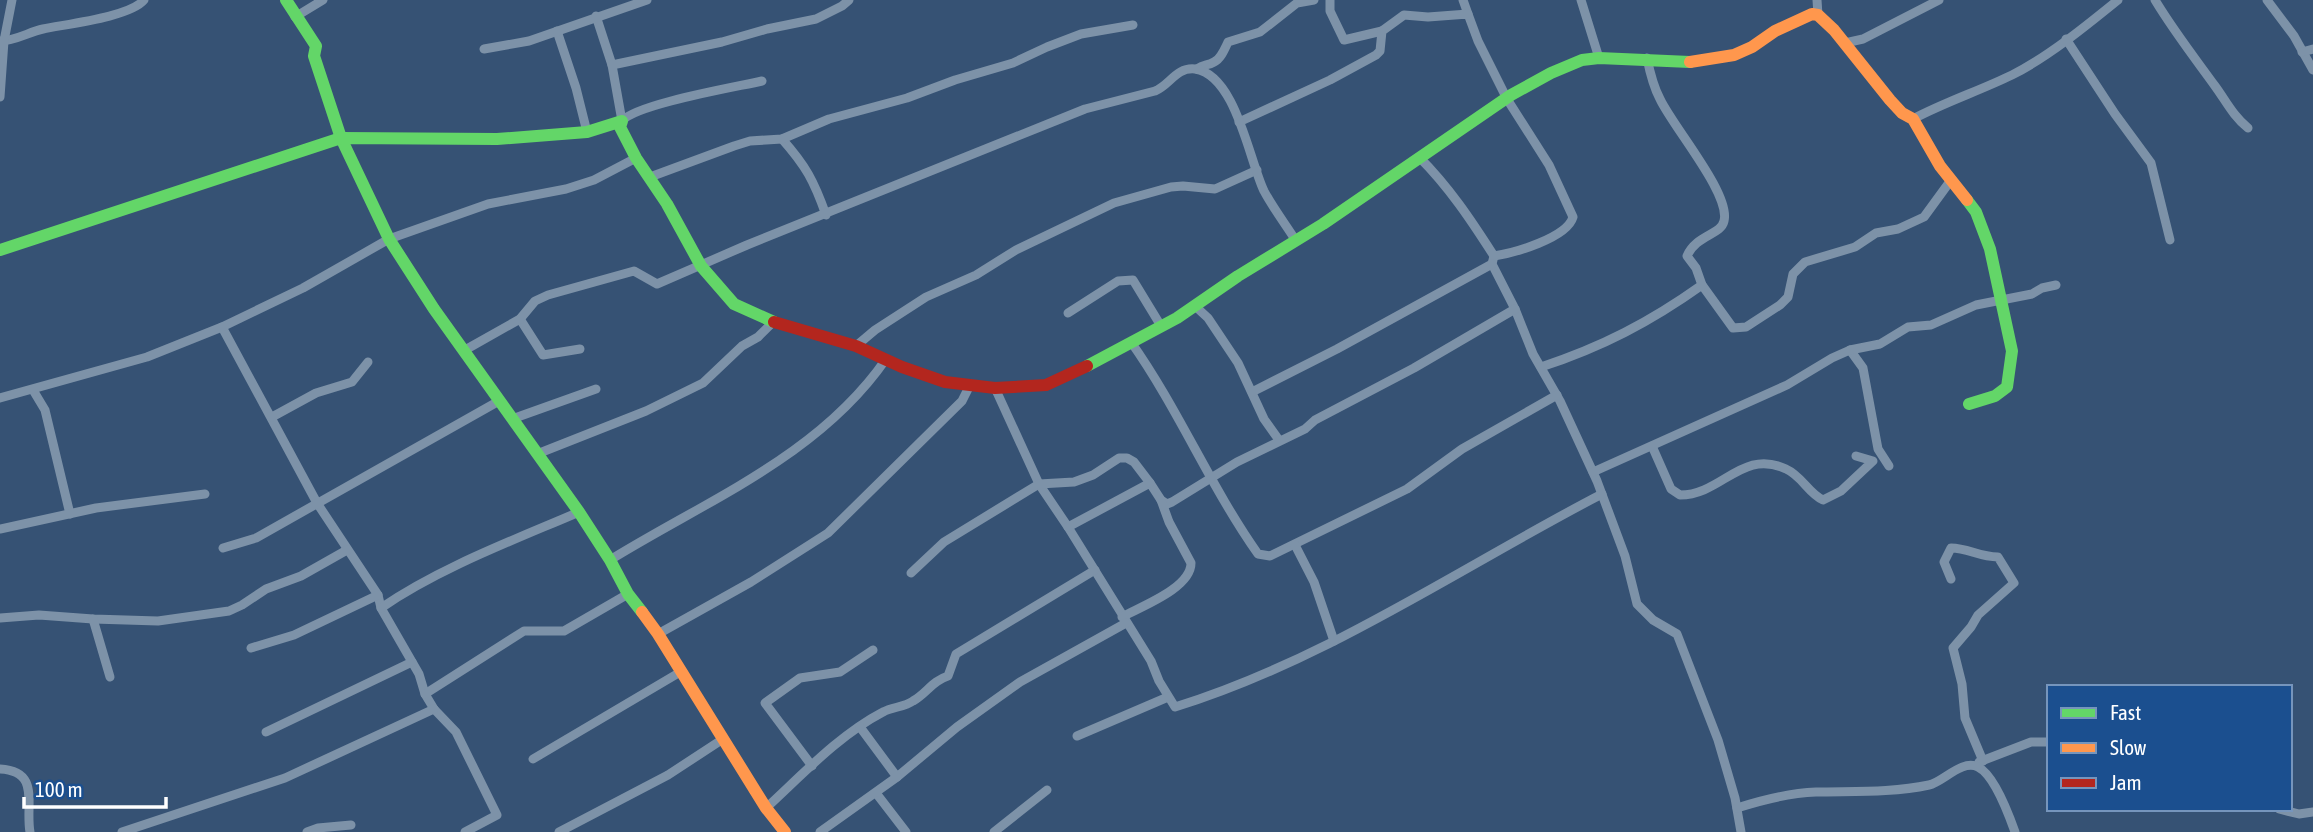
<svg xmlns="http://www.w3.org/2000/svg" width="2313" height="832" viewBox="0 0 2313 832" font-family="'Asap Condensed',sans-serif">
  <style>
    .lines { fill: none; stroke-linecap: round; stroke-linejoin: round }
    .street { stroke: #7d92a8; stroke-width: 9 }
    .fast { stroke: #63d668; stroke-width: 12 }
    .slow { stroke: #ff974d; stroke-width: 12 }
    .jam { stroke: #b3261e; stroke-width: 12 }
  </style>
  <rect width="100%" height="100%" fill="#365274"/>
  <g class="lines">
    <g class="street">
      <polyline points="1330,0 1330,11 1344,40 1382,31"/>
      <polyline points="1463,0 1468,14"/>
      <polyline points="1581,0 1599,58"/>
      <polyline points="1817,0 1818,15"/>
      <path d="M2155,0C2173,30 2194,57 2215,86C2226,101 2233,116 2248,128"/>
      <polyline points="2267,0 2294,36 2313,70"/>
      <polyline points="596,16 612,65"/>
      <polyline points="295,17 323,0"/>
      <polyline points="557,31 576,88 587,132"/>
      <polyline points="2066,39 2115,114 2151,163 2170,240"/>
      <path d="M0,41C15,41 29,32 43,29C67,24 130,17 144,0"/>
      <polyline points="1845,43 1863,39 1939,0"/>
      <polyline points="484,49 529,41 647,0"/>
      <polyline points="2302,52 2313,49"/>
      <path d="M1197,69C1204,64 1207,66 1214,62C1221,59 1225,48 1228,42L1260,32L1297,3L1314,0"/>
      <polyline points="0,97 4,41 12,0"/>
      <path d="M1913,119C1945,102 1979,91 2012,75C2048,57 2086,26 2118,0"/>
      <polyline points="622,121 612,65 722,42 767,29 816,19 842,6 849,0"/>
      <path d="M622,121C636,104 736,87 762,81"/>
      <path d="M1239,122L1330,80L1376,55L1380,51L1382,31L1404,15L1428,17L1468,14L1478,41L1507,99L1549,165L1573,217C1567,238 1514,253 1494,256"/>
      <path d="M782,139C806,166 814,181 826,215"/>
      <path d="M1419,157C1449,187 1471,220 1494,256L1492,264L1515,309L1533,354L1560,401L1597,481L1625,556L1637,604L1653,620L1677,634L1718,740L1735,798L1741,832"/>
      <polyline points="650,177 734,146 750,141 782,139 829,119 907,98 955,80 1013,63 1047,47 1081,34 1133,25"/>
      <polyline points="1702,285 1733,328 1746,327 1780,305 1788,297 1793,274 1805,262 1855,247 1876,233 1898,229 1924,217 1951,180"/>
      <polyline points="1195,306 1208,318 1238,363 1264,419 1279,440"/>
      <polyline points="1068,313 1118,281 1133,280 1161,326"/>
      <polyline points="520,319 543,355 580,349"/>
      <polyline points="222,327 317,503 378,595 381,608 419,674 425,694 434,709 456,732 497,815 465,832"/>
      <path d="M1131,342C1179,410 1210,486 1258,554L1270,556L1407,489L1462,449L1557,395"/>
      <polyline points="856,346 875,330 926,297 976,275 1016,250 1114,203 1171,187 1183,186 1215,189 1257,170"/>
      <path d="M465,350L520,319L535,301L548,295L634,271L657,284L747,245L1085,109L1155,91C1170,85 1176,67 1195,69C1236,75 1249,160 1264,191C1273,208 1286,225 1296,241"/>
      <polyline points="1850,350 1863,368 1878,449 1889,466"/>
      <path d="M1541,367C1602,347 1650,322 1702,285L1696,268L1687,256C1696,235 1721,235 1724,221C1731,194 1673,127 1660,99C1653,86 1650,73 1647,58"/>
      <path d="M995,388L1039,484L1068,527L1151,661L1159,681L1175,707C1327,660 1461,567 1602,494"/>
      <polyline points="33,390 45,410 70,514"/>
      <polyline points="1252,392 1337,349 1492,264"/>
      <polyline points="0,398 147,357 222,327 303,288 389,239 488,204 566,189 594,180 636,158"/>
      <polyline points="272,417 316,393 352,382 368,362"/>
      <polyline points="512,419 596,389"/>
      <path d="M1652,446L1671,489L1680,495C1722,495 1742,448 1786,469C1802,476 1808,493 1823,500L1841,491L1873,461L1856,456"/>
      <polyline points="537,454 646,411 703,383 742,346 758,337 773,322"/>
      <polyline points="1593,472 1787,385 1832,358 1850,350 1880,344 1908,327 1931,325 1976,305 2032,294 2042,288 2056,285"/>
      <polyline points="1068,527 1150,483 1161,500 1167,504 1172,502 1237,462 1305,429 1315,420 1414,368 1515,309"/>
      <polyline points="0,529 96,508 205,494"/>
      <polyline points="1295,545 1314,582 1334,641"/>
      <polyline points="223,548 256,538 499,401"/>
      <path d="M610,560C707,500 819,456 886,359"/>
      <polyline points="911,573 944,542 1039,484 1074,482 1093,475 1119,458 1127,458 1134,462 1150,483"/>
      <path d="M1951,579L1944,562L1951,548C1968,548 1979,557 1998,557L2014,583L1978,615L1971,627L1953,648L1962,684L1965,718L1983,761"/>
      <path d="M381,608C439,568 514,540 579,512"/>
      <path d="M1122,617C1142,606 1191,588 1191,563L1169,522L1161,500"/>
      <polyline points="0,618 39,615 93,619 158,621 229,611 242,605 266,589 301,576 347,550"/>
      <polyline points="93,619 110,677"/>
      <polyline points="658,634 751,582 828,533 962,401 970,385"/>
      <polyline points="251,648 294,635 378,595"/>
      <polyline points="425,694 524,631 564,631 628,594"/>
      <polyline points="266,732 412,662"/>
      <polyline points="1077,736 1168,697"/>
      <polyline points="533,759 682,671"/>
      <polyline points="1979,762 2031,742 2049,742"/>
      <polyline points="812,766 765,703 800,678 840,672 873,650"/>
      <path d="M0,769C41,771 25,805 30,832"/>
      <polyline points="897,777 957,727 1020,682 1126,623"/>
      <polyline points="876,793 906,832"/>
      <path d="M766,808C802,775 839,735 883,712C892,707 905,707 913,701C927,693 932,681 948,676L956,654L1095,570"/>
      <path d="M1737,808C1762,800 1789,793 1816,792C1853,791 1892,793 1929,785C1943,782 1962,759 1978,767C1994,775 2009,815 2015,832"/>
      <polyline points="2279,809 2299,814 2313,812"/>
      <polyline points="122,832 285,778 434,709"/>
      <polyline points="307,832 318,828 351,825"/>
      <polyline points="559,832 668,775 723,739"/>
      <polyline points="820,832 897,777 860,727"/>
      <polyline points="994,832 1047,790"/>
    </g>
    <g class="fast">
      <polyline points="286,0 316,46 314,56 341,138 389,239 434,309 579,512 610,560 628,594 642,612"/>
      <polyline points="1967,200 1976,212 1990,249 2012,351 2007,387 1995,396 1969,404"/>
      <polyline points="0,250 341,138 497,139 587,132 622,121 620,127 636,158 667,204 701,266 734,304 774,322"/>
      <polyline points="1087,366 1177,318 1238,276 1323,224 1511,95 1551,73 1582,60 1599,58 1690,62"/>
    </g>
    <g class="slow">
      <polyline points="1690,62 1734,55 1752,47 1775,31 1812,14 1818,15 1834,30 1890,100 1902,113 1913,119 1940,166 1967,200"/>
      <polyline points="642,612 658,634 766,808 785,832"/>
    </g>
    <polyline class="jam" points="774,322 856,346 902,367 945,382 995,388 1046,385 1087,366"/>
  </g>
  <rect x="2047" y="685" width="245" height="126" fill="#1b4f8f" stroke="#7695bc" stroke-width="2"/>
  <rect x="2061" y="708" width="35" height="10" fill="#63d668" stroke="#7695bc" stroke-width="2"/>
  <text x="2110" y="720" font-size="21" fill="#ffffff">Fast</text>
  <rect x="2061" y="743" width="35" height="10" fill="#ff974d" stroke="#7695bc" stroke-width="2"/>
  <text x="2110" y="755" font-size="21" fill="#ffffff">Slow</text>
  <rect x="2061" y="778" width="35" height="10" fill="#b3261e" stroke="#7695bc" stroke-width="2"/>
  <text x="2110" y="790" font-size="21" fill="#ffffff">Jam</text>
  <path d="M24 797v10h142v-10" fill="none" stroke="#ffffff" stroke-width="3.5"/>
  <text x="35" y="797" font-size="21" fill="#ffffff" stroke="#1b4f8f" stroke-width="5" paint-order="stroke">100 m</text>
</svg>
